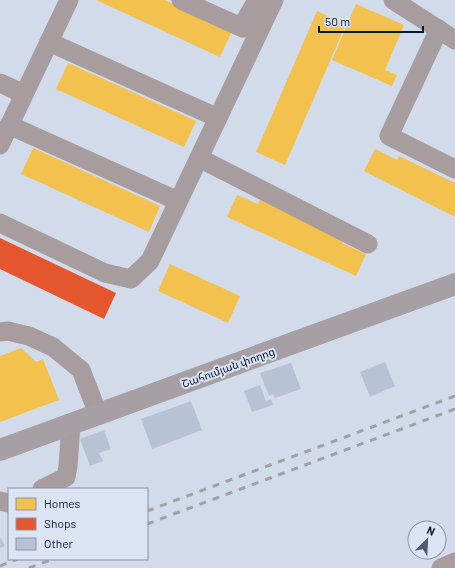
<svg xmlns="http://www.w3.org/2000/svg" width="455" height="568" viewBox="0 0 455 568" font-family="Barlow,'Noto Sans Armenian',sans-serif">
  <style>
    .homes { fill: #f2c14e }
    .shops { fill: #e4572e }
    .building { fill: #b8c2d5 }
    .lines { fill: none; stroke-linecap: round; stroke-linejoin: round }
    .minor { stroke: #a79c9e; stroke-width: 19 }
    .major { stroke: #a69fa4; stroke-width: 22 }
    .rail { stroke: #9fa0a9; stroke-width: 3; stroke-dasharray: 7 7; stroke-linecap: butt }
    .labels { text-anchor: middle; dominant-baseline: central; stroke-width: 4; stroke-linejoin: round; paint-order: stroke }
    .street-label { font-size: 11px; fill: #08162f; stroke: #dce4f3 }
  </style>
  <rect width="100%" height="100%" fill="#d2dbea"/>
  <g class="homes">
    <polygon points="96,0 165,0 232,31 220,57"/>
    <polygon points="356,4 404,25 385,70 397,75 392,86 332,60"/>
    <polygon points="317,11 346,24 285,165 256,152"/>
    <polygon points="68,63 196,121 184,147 56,89"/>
    <polygon points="33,148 160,206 149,232 21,174"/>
    <polygon points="375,149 397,160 399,156 455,183 455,217 364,171"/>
    <polygon points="237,195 258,204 260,200 344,238 342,243 366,254 356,276 227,217"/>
    <polygon points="170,264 240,296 228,323 158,291"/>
    <polygon points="21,348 36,362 43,359 59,400 0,422 0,356"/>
  </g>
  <polygon class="shops" points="0,238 116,293 104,319 0,269"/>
  <g class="building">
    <polygon points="385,362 395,386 370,397 360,372"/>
    <polygon points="291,363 301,389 275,398 273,394 269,396 260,373"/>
    <polygon points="260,385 266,401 271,399 273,405 252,412 244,391"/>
    <polygon points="191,401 202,430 152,449 141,419"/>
    <polygon points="104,430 111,449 99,453 103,461 90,466 80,439"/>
    <polygon points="0,537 5,546 0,548"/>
  </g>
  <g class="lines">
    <g class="minor">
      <polyline points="181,0 243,28 246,19 257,0"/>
      <polyline points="393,0 455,40"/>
      <polyline points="439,29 389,136 455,169"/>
      <polyline points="49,42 218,118"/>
      <polyline points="0,83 24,94"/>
      <polyline points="9,125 178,201"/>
      <polyline points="0,145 69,0"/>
      <polyline points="199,158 368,244"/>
      <polyline points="0,223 105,273 131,279 150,261 274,0"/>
      <polyline points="0,332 8,331 29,336 53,347 81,370 98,414"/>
      <polyline points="42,489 66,477 68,466 71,424"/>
      <polyline points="0,501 9,503"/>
      <polyline points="441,568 455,562"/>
    </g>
    <polyline class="major" points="0,450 455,284"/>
    <g class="rail">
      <polyline points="147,511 455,396"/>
      <polyline points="147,524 455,409"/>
      <polyline points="0,566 18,559"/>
      <polyline points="29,568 53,559"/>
    </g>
  </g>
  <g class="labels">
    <g class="street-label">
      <text transform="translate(228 367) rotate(-20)">Շահումյան փողոց</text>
    </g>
  </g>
  <rect x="8" y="488" width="140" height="72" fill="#dce4f3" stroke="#8792a5"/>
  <rect x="16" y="498" width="20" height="12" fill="#f2c14e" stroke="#8792a5"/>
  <text x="44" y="508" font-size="12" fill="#08162f">Homes</text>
  <rect x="16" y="518" width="20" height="12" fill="#e4572e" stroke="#8792a5"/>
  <text x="44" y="528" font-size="12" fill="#08162f">Shops</text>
  <rect x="16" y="538" width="20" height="12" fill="#b8c2d5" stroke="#8792a5"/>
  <text x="44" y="548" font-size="12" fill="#08162f">Other</text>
  <g transform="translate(427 540) rotate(24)"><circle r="19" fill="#dce4f3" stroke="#8792a5"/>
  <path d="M0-3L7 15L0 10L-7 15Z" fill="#4f5b70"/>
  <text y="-6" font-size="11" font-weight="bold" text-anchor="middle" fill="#08162f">N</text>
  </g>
  <path d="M319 26v6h104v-6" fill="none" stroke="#08162f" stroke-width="2"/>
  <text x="325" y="26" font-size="12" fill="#08162f" stroke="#dce4f3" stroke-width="3" paint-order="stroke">50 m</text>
</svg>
